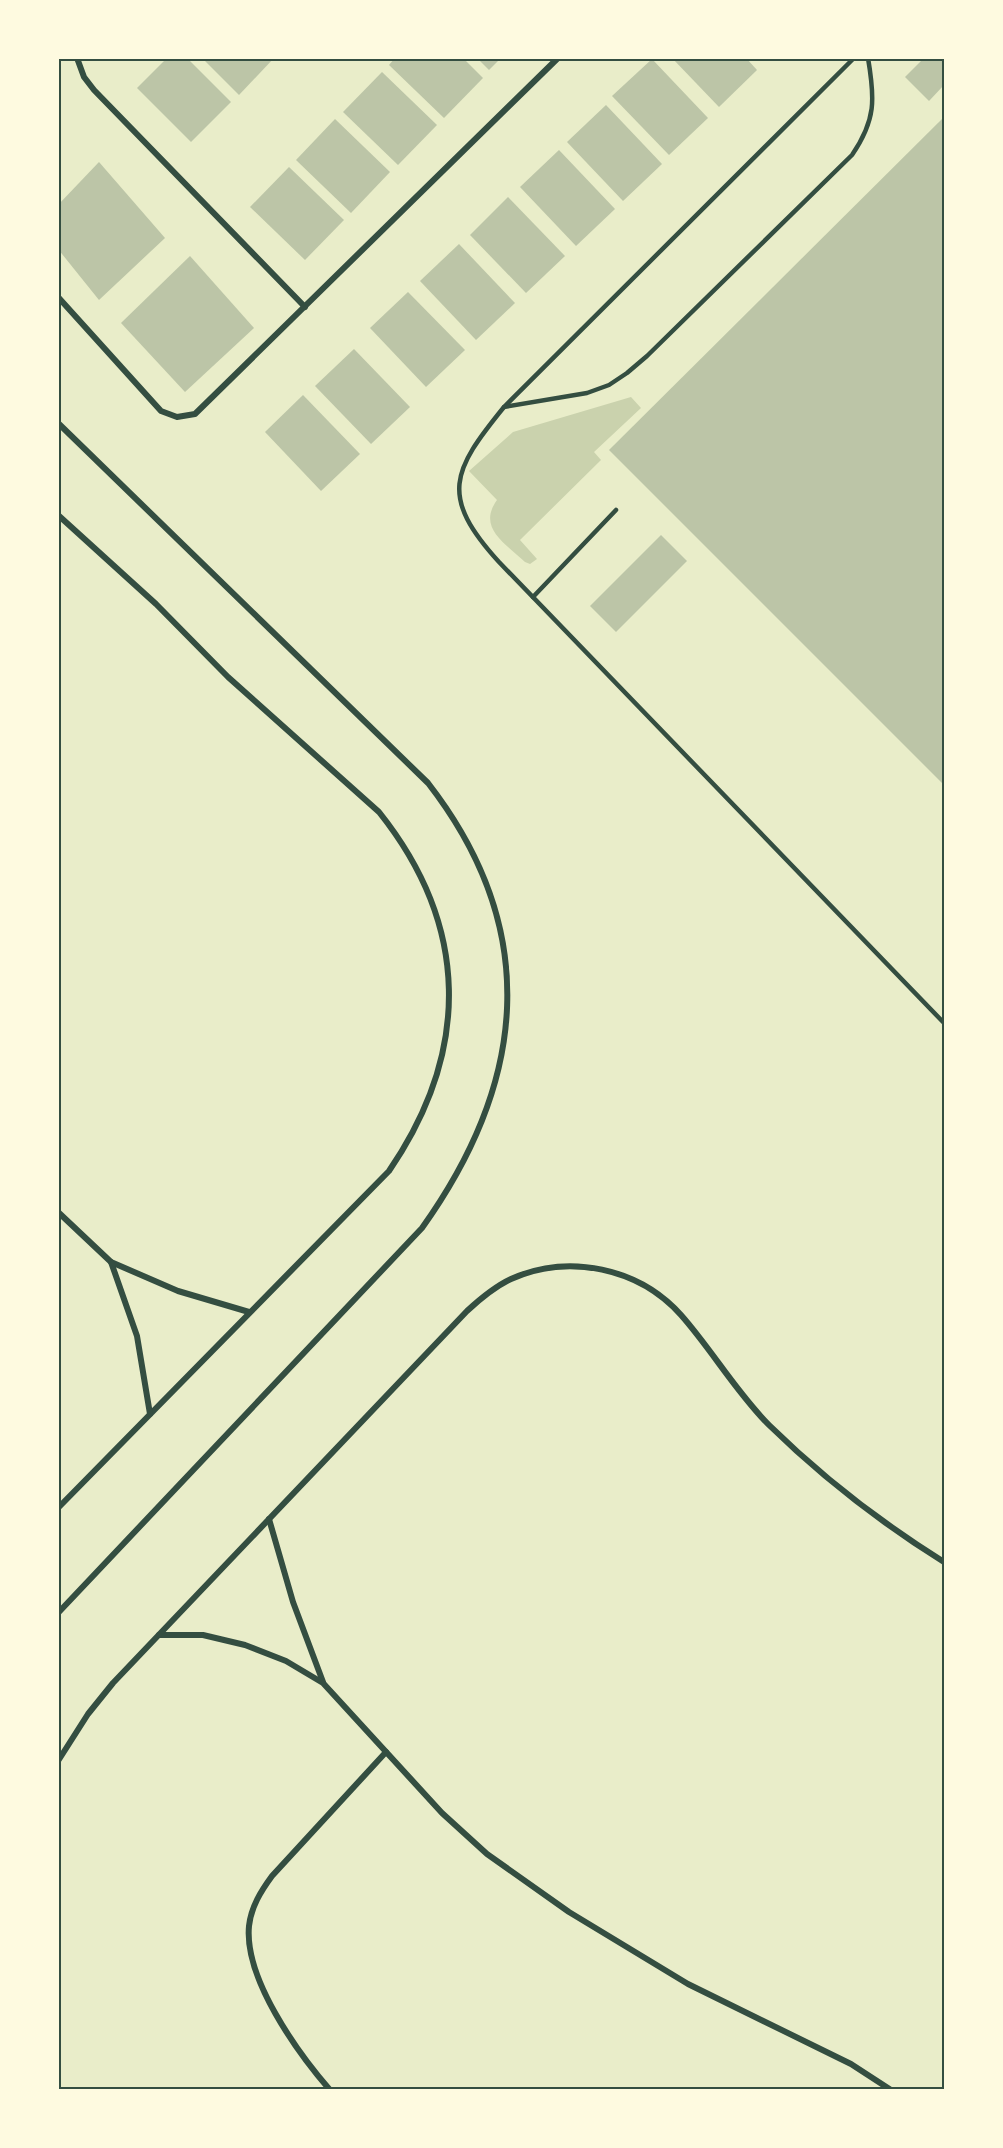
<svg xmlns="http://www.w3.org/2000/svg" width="1003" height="2148" viewBox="0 0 1003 2148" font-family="'Titillium Web',sans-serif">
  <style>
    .green { fill: #cad2ad }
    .building { fill: #bcc5a7 }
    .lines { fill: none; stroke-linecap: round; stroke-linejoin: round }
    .service { stroke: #344e41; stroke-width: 4.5 }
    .minor { stroke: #344e41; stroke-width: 6 }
    .neatline { fill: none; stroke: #344e41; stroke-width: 2 }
  </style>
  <rect width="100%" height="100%" fill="#e9edc9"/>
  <path class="green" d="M631,397L641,408L594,452L601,460L520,540L537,559L530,564L525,562C505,543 477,528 497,500L469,471L513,432Z"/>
  <g class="building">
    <polygon points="167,58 187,58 231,102 191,142 137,88"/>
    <polygon points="202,58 274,58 239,95"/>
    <polygon points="395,58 463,58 483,78 444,118 389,65"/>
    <polygon points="477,58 501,58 489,70"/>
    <polygon points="672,58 746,58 757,70 719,107"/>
    <polygon points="924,58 944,58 944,85 929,101 905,77"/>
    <polygon points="652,59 708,118 669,155 612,96"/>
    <polygon points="382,72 437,125 398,165 343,112"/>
    <polygon points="606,105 662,164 623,201 567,142"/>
    <polygon points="944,117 944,785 609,450"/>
    <polygon points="335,119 390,172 351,213 296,160"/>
    <polygon points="559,150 615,209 576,246 520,187"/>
    <polygon points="99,162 165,238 99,300 58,249 58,205"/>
    <polygon points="289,167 344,220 305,260 250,207"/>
    <polygon points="508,197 565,256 526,293 470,235"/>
    <polygon points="459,244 515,303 476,340 420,281"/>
    <polygon points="190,256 254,328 185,392 121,323"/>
    <polygon points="408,292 465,350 426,387 370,328"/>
    <polygon points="354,349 410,407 371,444 315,386"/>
    <polygon points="303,395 360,454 321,491 265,432"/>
    <polygon points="661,535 687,561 616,632 590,606"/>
  </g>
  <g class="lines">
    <g class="service">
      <path d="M854,58L504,407C452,471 439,496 499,562L944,1023"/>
      <path d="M504,407L587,393L609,385L627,373L647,356L852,155C876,120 875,99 868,58"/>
      <polyline points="533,597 616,510"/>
    </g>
    <g class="minor">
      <polyline points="77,58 84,77 94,90 305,307"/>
      <polyline points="58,297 161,411 177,417 195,414 558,58"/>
      <path d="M58,423L428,783C542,930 527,1081 422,1228L58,1613"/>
      <path d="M58,515L156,604L228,677L379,812C470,926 471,1051 389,1171L58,1508"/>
      <polyline points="58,1212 111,1262 178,1291 249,1312"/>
      <polyline points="111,1262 137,1336 150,1414"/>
      <polyline points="269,1519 293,1602 323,1682"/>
      <polyline points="159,1635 203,1635 245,1645 286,1661 323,1683 442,1813 487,1854 569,1912 688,1984 851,2064 891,2090"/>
      <path d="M58,1761L88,1714L113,1683L467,1311C480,1299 494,1287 511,1279C569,1253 639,1268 681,1315C712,1350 736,1392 769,1425C823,1478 880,1522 944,1562"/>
      <path d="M330,2090C297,2052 244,1978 249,1926C251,1907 261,1891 272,1876L386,1752"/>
    </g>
  </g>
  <rect width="1003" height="2148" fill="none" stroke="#fefae0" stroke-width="120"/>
  <rect x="60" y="60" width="883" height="2028" class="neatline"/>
</svg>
